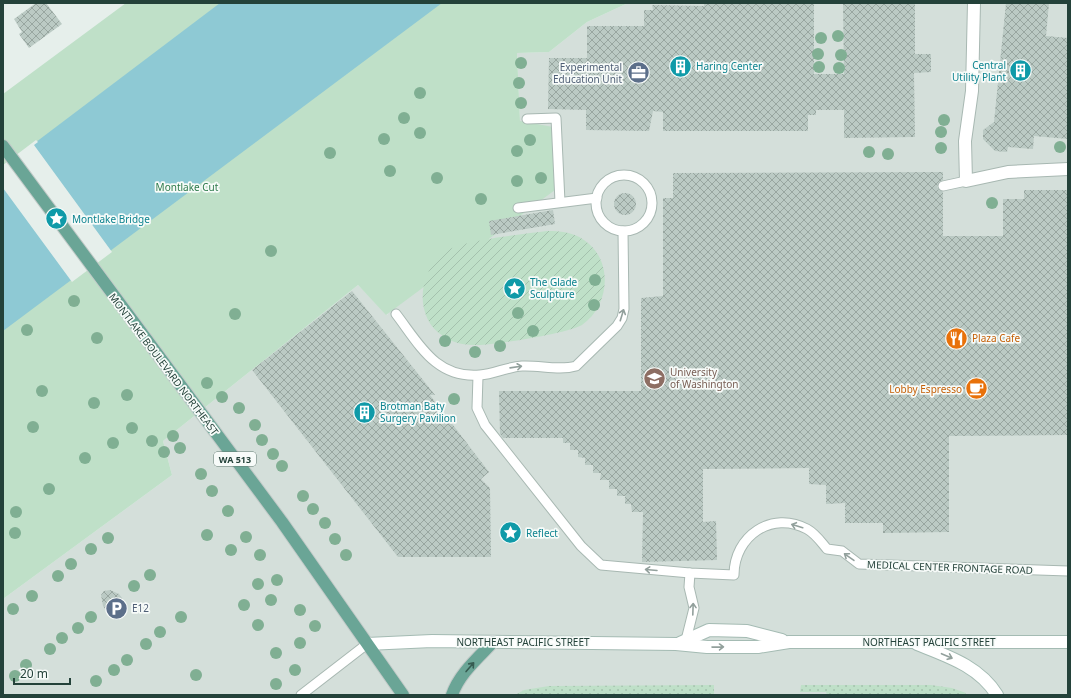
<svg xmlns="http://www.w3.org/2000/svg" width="1071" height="698" viewBox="0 0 1071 698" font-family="'Noto Sans',sans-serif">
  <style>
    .built { fill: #d4dfda }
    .grass { fill: url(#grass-dots) }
    .park { fill: #bfe0c8 }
    .garden { fill: url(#garden-furrows) }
    .water { fill: #8ec9d4 }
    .pier { fill: #e6efeb }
    .building { fill: url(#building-cross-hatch) }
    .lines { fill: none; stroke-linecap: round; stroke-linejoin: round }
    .service-casing { stroke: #a8b8b2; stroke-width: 11 }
    .minor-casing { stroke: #a8b8b2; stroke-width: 14 }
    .secondary-casing { stroke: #a4bbb3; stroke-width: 14 }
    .primary-casing { stroke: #c2cac8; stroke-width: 14 }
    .service { stroke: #fff; stroke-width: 9 }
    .minor { stroke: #fff; stroke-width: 12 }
    .secondary { stroke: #fff; stroke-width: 12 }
    .primary { stroke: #6aa596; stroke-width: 12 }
    .tree { fill: #80af93 }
    .oneway { stroke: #92a09c }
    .oneway2 { stroke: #365b51 }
    .labels { text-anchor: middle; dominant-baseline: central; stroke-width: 3.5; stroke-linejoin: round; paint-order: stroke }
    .shield { fill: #f7fbf9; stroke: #637a73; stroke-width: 1 }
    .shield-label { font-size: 9px; font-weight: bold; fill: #24423a }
    .culture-label { font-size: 10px; fill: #0d838f; stroke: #f7fbf9; text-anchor: start }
    .service-label { font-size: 10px; fill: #4e5e75; stroke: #f7fbf9; text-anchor: end }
    .park-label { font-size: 10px; fill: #2d7a4b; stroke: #f7fbf9 }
    .food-label { font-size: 10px; fill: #c56008; stroke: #f7fbf9; text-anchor: start }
    .street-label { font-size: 10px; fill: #24423a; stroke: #f7fbf9 }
    .education-label { font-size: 10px; fill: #785e54; stroke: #f7fbf9; text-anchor: start }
  </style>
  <defs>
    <pattern id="grass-dots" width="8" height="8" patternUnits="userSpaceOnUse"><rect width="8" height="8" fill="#bfe0c8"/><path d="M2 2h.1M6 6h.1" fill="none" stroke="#a4c1ad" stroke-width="1.8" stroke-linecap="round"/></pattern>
    <pattern id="garden-furrows" width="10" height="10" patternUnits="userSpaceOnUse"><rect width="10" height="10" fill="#bfe0c8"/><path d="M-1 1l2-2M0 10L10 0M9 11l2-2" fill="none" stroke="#a4c1ad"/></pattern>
    <pattern id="building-cross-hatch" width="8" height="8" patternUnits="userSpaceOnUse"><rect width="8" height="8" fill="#bbcac4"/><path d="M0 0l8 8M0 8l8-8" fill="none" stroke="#98a6a0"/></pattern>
  </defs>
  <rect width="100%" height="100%" fill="#e6efeb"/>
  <polygon class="built" points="628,3 1068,3 1068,695 3,695 3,599 172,475 163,441 358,285 387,315 520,121 517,53 549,52 587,22"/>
  <g class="grass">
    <polygon points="714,685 714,695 515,695 524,690 549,686"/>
    <polygon points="801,685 931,685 952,688 966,693 964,695 827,695 826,692 800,692"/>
  </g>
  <polygon class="park" points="126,3 628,3 587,22 549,52 517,53 520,121 553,127 555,190 386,315 358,285 163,441 172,475 3,599 3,94"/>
  <path class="garden" d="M547,231C560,231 573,232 584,240C614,260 610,306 582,325C569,333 495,345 478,345C465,345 454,344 443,336C413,317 418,270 446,251C463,240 524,234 547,231Z"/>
  <polygon class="water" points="220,3 442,3 3,331 3,167"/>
  <polygon class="pier" points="36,140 38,142 34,145 112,252 72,282 3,188 3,165"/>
  <g class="building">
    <polygon points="36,3 46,3 62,24 29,48 19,34 22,32 14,19"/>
    <polygon points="704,3 814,3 814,74 844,74 843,3 915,3 915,54 931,54 931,72 914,73 915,137 844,138 844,110 816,110 816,115 808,115 808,131 663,131 663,112 653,111 649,131 586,130 586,110 548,109 549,58 587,58 587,26 644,26 644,10 653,10 652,5 704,6"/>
    <polygon points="1006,3 1049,3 1046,36 1068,38 1068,139 1034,136 1033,149 1008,147 1007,152 995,151 983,139 983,130 994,122"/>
    <polygon points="943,172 943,180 939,182 937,187 939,190 943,192 943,236 1003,236 1003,199 1024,199 1024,190 1068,190 1068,435 949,436 949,532 883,533 883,523 845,523 845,503 826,504 826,485 809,484 809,468 703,469 703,522 716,521 717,560 642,562 643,512 632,512 631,504 625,504 625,496 617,496 617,489 609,489 609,480 600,480 601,473 593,473 593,465 585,465 585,458 578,457 578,450 570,450 570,443 563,443 563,438 503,438 500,434 499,391 641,391 641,298 663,296 663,198 673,198 673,173"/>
    <circle cx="625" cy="204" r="11"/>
    <polygon points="553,210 555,224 491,235 489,221"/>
    <polygon points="352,291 435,395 430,395 489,472 481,479 490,488 491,557 398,557 252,370"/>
    <polygon points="110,590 119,594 125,602 126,607 123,616 114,616 109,614 103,606 101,595 104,591"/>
  </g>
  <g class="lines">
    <defs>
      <g id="service">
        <polyline points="527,119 556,118 560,202"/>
        <circle cx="624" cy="203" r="28"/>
        <polyline points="943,186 966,181"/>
        <polyline points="518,208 597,198"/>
        <path d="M396,314C419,344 436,379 480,375C494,374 507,367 522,366C540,365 559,371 576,366L617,326L622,318L624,309L623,231"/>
        <path d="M478,376L477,408L485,425L581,546L601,565L690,573L734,575C734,536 772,510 807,529C816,534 821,542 827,549L842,551L859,564L1068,571"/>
        <polyline points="685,644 694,608 689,587 690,573"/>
        <polyline points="301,695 367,644"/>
      </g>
      <polyline id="minor" points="974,3 972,91 965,141 966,181 1008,172 1068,169"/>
      <g id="secondary">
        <polyline points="680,643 709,630 747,631 782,640"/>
        <polyline points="367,644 432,641 676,644 707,647 758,647 789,642 1068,642"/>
        <path d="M917,644C947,656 979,666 997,695"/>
      </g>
      <g id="primary">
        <polyline points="3,146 282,522 403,695"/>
        <path d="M452,695C459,674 478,658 493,642"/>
      </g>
    </defs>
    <use href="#service" class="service-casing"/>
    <use href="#minor" class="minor-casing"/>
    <use href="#secondary" class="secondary-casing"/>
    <use href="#primary" class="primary-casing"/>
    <use href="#service" class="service"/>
    <use href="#minor" class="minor"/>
    <use href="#secondary" class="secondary"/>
    <use href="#primary" class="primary"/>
  </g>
  <g class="tree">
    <circle cx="838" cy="36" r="6"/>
    <circle cx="821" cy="38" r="6"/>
    <circle cx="818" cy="54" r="6"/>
    <circle cx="841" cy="55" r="6"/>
    <circle cx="521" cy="63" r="6"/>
    <circle cx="819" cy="67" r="6"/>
    <circle cx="839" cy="68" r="6"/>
    <circle cx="519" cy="83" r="6"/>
    <circle cx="420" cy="93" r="6"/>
    <circle cx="521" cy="103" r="6"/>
    <circle cx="404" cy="118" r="6"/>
    <circle cx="944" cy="120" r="6"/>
    <circle cx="941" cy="132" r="6"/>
    <circle cx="420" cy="133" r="6"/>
    <circle cx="384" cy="139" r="6"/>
    <circle cx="530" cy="140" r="6"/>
    <circle cx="1060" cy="147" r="6"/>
    <circle cx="941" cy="148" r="6"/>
    <circle cx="517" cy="151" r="6"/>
    <circle cx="869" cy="152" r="6"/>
    <circle cx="330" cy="153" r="6"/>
    <circle cx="888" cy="154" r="6"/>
    <circle cx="390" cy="171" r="6"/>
    <circle cx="437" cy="178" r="6"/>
    <circle cx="541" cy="178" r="6"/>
    <circle cx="517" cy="181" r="6"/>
    <circle cx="481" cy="199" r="6"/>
    <circle cx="992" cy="203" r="6"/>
    <circle cx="271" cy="251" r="6"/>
    <circle cx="595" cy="280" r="6"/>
    <circle cx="74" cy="301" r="6"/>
    <circle cx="594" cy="305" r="6"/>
    <circle cx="518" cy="313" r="6"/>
    <circle cx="235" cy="314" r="6"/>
    <circle cx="27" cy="330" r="6"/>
    <circle cx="533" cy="331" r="6"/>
    <circle cx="97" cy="338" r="6"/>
    <circle cx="445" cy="341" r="6"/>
    <circle cx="500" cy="346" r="6"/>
    <circle cx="475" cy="352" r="6"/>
    <circle cx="207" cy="383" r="6"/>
    <circle cx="42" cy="391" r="6"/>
    <circle cx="127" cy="395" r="6"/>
    <circle cx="222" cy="397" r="6"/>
    <circle cx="454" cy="399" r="6"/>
    <circle cx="94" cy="403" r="6"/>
    <circle cx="239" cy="408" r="6"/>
    <circle cx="255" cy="425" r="6"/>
    <circle cx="33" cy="427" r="6"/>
    <circle cx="132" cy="428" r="6"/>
    <circle cx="173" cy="436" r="6"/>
    <circle cx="262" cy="440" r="6"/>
    <circle cx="152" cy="441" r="6"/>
    <circle cx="113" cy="443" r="6"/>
    <circle cx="180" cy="448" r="6"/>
    <circle cx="164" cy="452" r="6"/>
    <circle cx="273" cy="454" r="6"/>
    <circle cx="85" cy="458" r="6"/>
    <circle cx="282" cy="466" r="6"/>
    <circle cx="201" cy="474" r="6"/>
    <circle cx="49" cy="489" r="6"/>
    <circle cx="212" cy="491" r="6"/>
    <circle cx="303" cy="496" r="6"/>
    <circle cx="313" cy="509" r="6"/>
    <circle cx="228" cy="511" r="6"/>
    <circle cx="16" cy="512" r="6"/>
    <circle cx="325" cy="523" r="6"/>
    <circle cx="15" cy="533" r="6"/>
    <circle cx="207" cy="535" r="6"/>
    <circle cx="246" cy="537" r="6"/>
    <circle cx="108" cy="538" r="6"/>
    <circle cx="335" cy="539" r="6"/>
    <circle cx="91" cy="549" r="6"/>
    <circle cx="231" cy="550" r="6"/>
    <circle cx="260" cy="555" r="6"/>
    <circle cx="346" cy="555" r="6"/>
    <circle cx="71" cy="564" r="6"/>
    <circle cx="150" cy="575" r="6"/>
    <circle cx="58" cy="576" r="6"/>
    <circle cx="277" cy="580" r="6"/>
    <circle cx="258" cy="584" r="6"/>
    <circle cx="134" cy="586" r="6"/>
    <circle cx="32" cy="596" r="6"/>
    <circle cx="271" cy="600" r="6"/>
    <circle cx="244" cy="605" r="6"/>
    <circle cx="13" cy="609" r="6"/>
    <circle cx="300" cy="610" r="6"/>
    <circle cx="91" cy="617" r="6"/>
    <circle cx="181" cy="617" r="6"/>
    <circle cx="258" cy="625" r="6"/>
    <circle cx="315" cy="626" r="6"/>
    <circle cx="78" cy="628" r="6"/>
    <circle cx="160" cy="632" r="6"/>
    <circle cx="62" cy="638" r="6"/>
    <circle cx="300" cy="643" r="6"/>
    <circle cx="146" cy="644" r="6"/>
    <circle cx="50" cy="649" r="6"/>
    <circle cx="276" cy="653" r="6"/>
    <circle cx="127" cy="660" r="6"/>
    <circle cx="26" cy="665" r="6"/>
    <circle cx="114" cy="670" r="6"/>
    <circle cx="295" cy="670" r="6"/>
    <circle cx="196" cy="675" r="6"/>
    <circle cx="15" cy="676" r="6"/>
    <circle cx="96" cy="681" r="6"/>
    <circle cx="276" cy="684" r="6"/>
  </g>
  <defs><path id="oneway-shaft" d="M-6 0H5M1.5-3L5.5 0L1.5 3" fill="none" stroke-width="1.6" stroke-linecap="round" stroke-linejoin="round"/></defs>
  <g class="oneway">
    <use href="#oneway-shaft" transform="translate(622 315) rotate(-73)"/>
    <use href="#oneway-shaft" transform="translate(516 367) rotate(-8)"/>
    <use href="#oneway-shaft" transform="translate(797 526) rotate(-163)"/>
    <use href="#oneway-shaft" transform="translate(849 557) rotate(-145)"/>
    <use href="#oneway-shaft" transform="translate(651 570) rotate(-175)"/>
    <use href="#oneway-shaft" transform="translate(693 609) rotate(-88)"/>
    <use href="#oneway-shaft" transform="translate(718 647) rotate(-1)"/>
    <use href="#oneway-shaft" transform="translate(947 656) rotate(23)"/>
  </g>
  <use class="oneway2" href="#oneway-shaft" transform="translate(470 667) rotate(-49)"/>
  <defs>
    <symbol id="building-disc" viewBox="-11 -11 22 22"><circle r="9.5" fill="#0f9aa8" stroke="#f7fbf9"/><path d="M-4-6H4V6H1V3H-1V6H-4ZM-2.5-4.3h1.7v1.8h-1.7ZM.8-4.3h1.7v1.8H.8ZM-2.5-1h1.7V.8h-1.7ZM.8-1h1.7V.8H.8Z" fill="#fff"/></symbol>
    <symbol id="office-disc" viewBox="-11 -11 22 22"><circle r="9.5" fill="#5c6f8a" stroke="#f7fbf9"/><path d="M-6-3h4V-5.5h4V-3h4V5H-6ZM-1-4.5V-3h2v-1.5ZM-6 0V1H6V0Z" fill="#fff"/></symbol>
    <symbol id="sight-disc" viewBox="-11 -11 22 22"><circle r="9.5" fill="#0f9aa8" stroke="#f7fbf9"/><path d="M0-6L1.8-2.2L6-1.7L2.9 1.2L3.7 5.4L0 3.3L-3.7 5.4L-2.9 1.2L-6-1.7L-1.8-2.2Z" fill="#fff"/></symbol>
    <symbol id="restaurant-disc" viewBox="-11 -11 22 22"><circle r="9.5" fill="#e8710a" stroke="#f7fbf9"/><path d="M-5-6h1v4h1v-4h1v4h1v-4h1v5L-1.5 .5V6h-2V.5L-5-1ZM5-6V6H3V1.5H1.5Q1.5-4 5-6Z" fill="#fff"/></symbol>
    <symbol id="university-disc" viewBox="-11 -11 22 22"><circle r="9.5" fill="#8d6e63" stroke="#f7fbf9"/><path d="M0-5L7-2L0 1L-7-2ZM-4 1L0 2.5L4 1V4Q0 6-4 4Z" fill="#fff"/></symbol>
    <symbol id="cafe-disc" viewBox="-11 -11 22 22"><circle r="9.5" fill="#e8710a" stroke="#f7fbf9"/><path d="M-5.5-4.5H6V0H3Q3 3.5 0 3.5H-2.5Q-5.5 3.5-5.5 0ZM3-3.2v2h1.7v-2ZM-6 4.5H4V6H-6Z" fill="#fff"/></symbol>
    <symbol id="parking-disc" viewBox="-11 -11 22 22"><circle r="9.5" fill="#5c6f8a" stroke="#f7fbf9"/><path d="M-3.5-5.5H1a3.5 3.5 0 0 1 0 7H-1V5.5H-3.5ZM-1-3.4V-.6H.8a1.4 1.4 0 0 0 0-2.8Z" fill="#fff"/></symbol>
  </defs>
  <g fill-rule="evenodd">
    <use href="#building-disc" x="668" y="54" width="25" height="25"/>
    <use href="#building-disc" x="1008" y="58" width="25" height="25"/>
    <use href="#office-disc" x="626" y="60" width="25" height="25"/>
    <use href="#sight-disc" x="44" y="206" width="25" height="25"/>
    <use href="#sight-disc" x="502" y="276" width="25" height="25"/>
    <use href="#restaurant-disc" x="944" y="326" width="25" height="25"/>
    <use href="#university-disc" x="642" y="366" width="25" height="25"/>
    <use href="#cafe-disc" x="964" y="376" width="25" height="25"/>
    <use href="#building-disc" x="352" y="400" width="25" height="25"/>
    <use href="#sight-disc" x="498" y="520" width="25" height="25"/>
    <use href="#parking-disc" x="104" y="596" width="25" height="25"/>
  </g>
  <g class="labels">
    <rect class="shield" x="214" y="452" width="42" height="14" rx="3"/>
    <g class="shield-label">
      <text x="235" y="459">WA 513</text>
    </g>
    <g class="culture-label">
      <text x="1006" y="65" text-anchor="end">Central<tspan x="1006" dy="12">Utility Plant</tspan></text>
      <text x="696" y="66">Haring Center</text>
      <text x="72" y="219">Montlake Bridge</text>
      <text x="530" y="282">The Glade<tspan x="530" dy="12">Sculpture</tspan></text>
      <text x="380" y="406">Brotman Baty<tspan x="380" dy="12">Surgery Pavilion</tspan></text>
      <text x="526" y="533">Reflect</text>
    </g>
    <g class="service-label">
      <text x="622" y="67">Experimental<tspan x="622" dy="12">Education Unit</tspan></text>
      <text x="132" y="608" text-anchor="start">E12</text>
    </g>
    <g class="park-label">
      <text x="187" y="187">Montlake Cut</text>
    </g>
    <g class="food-label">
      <text x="972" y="338">Plaza Cafe</text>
      <text x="962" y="389" text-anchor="end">Lobby Espresso</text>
    </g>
    <g class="street-label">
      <text transform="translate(164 364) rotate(53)">MONTLAKE BOULEVARD NORTHEAST</text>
      <text transform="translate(950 567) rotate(2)">MEDICAL CENTER FRONTAGE ROAD</text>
      <text x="523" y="642">NORTHEAST PACIFIC STREET</text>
      <text x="929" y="642">NORTHEAST PACIFIC STREET</text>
    </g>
    <g class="education-label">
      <text x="670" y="372">University<tspan x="670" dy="12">of Washington</tspan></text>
    </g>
  </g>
  <rect width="1071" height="698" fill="none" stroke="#24423a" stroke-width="8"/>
  <path d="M14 678v6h56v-6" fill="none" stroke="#24423a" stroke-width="2"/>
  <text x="20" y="678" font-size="12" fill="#24423a" stroke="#f7fbf9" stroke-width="3" paint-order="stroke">20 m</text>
</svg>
